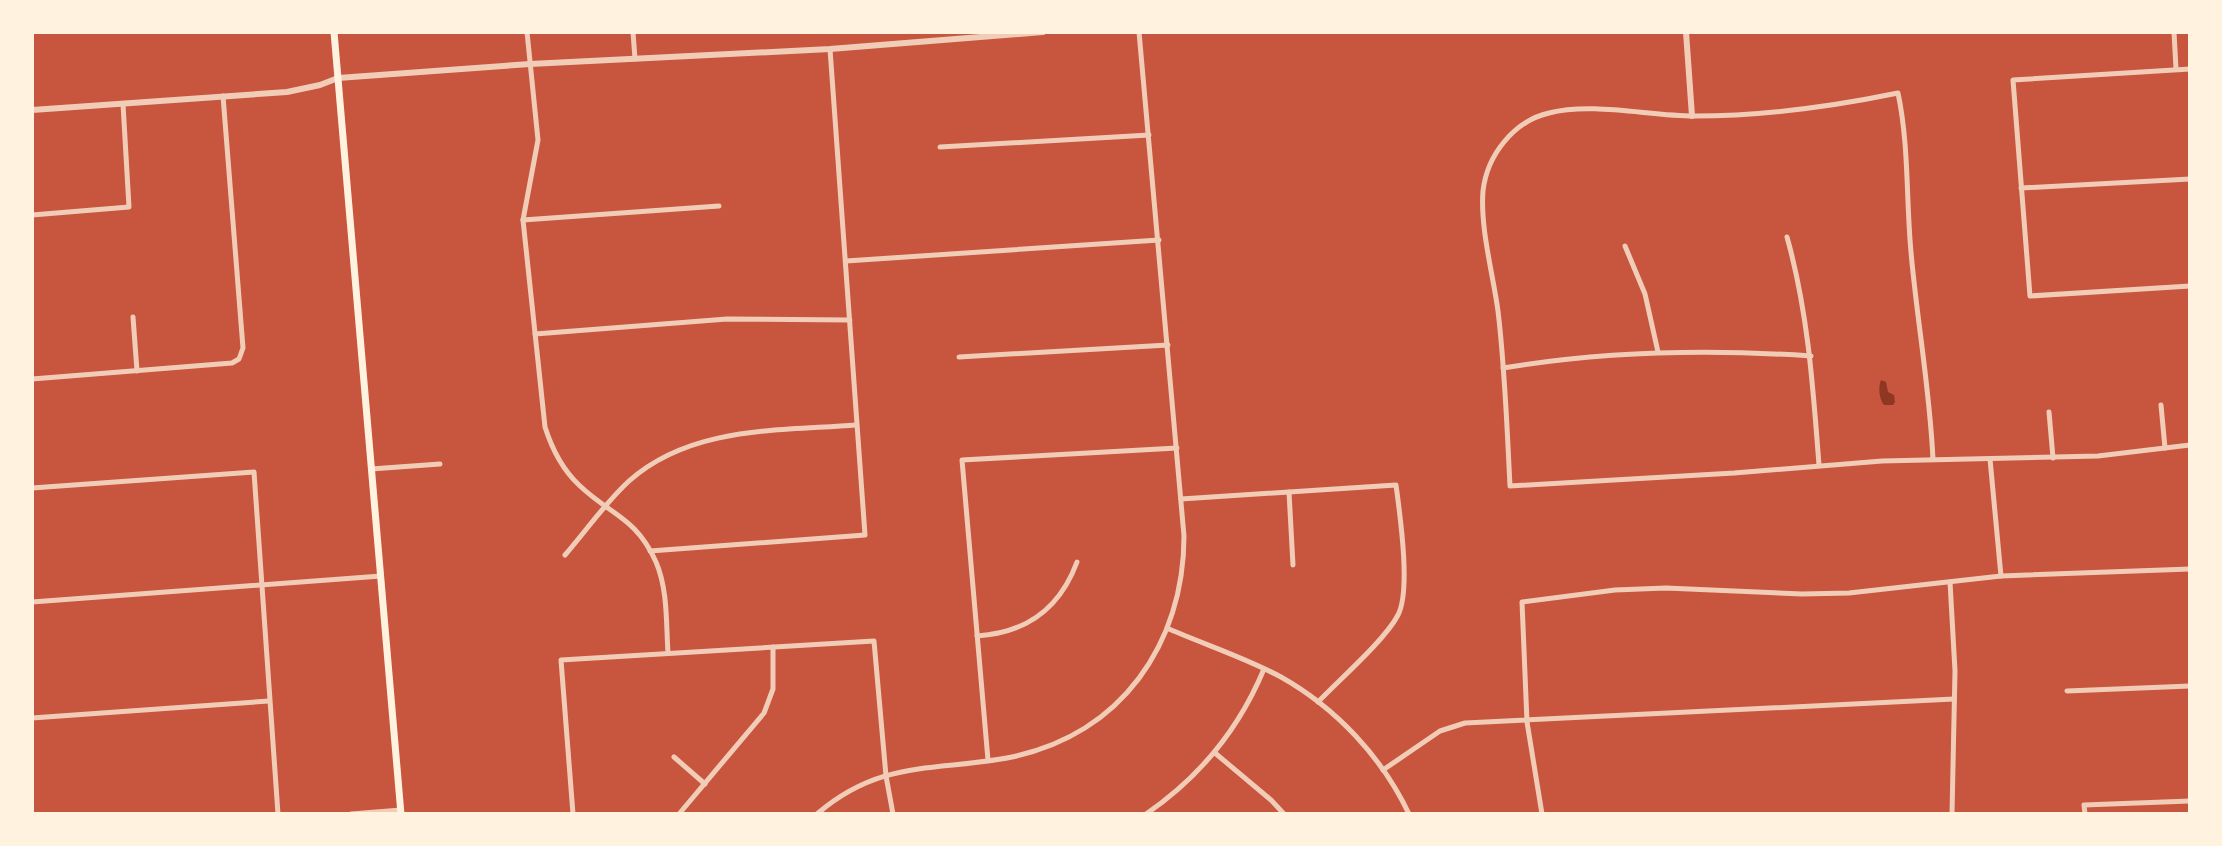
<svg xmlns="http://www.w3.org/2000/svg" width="2222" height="846" viewBox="0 0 2222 846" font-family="'Zilla Slab',serif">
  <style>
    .water { fill: #8f3625 }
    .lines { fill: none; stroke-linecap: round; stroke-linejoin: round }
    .minor { stroke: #f1ccb7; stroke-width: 5 }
    .tertiary { stroke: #f1ccb7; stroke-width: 6 }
    .secondary { stroke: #fff3e0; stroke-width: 7 }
  </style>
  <rect width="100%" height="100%" fill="#c8553d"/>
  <path class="water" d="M1881,380L1886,382L1888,392L1894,395L1895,402L1893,405H1884C1879,399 1878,387 1881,380Z"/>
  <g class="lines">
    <g class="minor">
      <path d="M527,32L538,140L523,220L545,427C552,449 562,469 579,485C610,515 636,517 656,562C668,590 666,623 668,653"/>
      <polyline points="633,32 635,59"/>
      <polyline points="2174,32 2176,69"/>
      <polyline points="2190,69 2013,80 2030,296 2190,286"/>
      <polyline points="940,147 1149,135"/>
      <polyline points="2021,188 2190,179"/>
      <polyline points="32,215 129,207 123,104"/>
      <polyline points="523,220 719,206"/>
      <path d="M1787,237C1808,312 1813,387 1819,465"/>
      <polyline points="1625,246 1645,294 1658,352"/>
      <polyline points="846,261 1159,240"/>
      <polyline points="133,317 137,371"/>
      <polyline points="535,334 727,319 850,320"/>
      <polyline points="959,357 1168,345"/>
      <path d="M1503,368C1606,351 1708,349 1811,356"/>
      <polyline points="32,379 232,363 239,359 243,348 223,96"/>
      <polyline points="2161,405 2165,448"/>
      <polyline points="2049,412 2053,458"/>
      <polyline points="1990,459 2001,576"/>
      <path d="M1933,460C1930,390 1917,321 1911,252C1906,198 1909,145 1898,93C1830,107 1763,116 1694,116C1649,116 1592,102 1549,113C1514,121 1487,155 1483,191C1480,228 1493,274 1498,311C1505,369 1507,428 1510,486L1734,473L1882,461L2098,456L2190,445"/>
      <polyline points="371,469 440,464"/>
      <polyline points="32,488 254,472 278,814"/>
      <polyline points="1289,492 1293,565"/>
      <path d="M1181,499L1396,485C1400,515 1411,590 1398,615C1385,640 1340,679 1318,702"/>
      <polyline points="650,551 865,535 830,49"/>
      <path d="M565,555C586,531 605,503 629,481C691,426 778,431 856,425"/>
      <polyline points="1950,582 1955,671 1952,814"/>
      <polyline points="32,602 381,576"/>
      <path d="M1169,629C1206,645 1246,658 1281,677C1336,708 1382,757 1409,814"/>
      <path d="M977,636C1026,633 1060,608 1077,562"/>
      <polyline points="2067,691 2190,686"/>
      <polyline points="32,718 269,701"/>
      <polyline points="1215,753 1271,800 1284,814"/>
      <polyline points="674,757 705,784"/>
      <polyline points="988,760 962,460 1177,448"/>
      <polyline points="1383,770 1440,731 1465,723 1954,699"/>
      <polyline points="351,814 401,810"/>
      <polyline points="573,814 561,660 874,641 886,776 893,814"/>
      <polyline points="679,814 764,713 773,689 773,647"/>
      <path d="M817,814C882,758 938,772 1012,757C1121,734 1184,644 1184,536L1139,32"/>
      <path d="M1146,814C1200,777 1239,729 1264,669"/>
      <polyline points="1542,814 1527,722 1522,602 1615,590 1666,588 1802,594 1849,593 2001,576 2190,569"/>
      <polyline points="2085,814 2084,805 2190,801"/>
    </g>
    <g class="tertiary">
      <polyline points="1686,32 1692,116"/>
      <polyline points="32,110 287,92 320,85 338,78 530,64 830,49 1043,32"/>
    </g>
    <polyline class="secondary" points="334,32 401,814"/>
  </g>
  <rect width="2222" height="846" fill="none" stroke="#fff3e0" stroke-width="68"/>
</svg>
